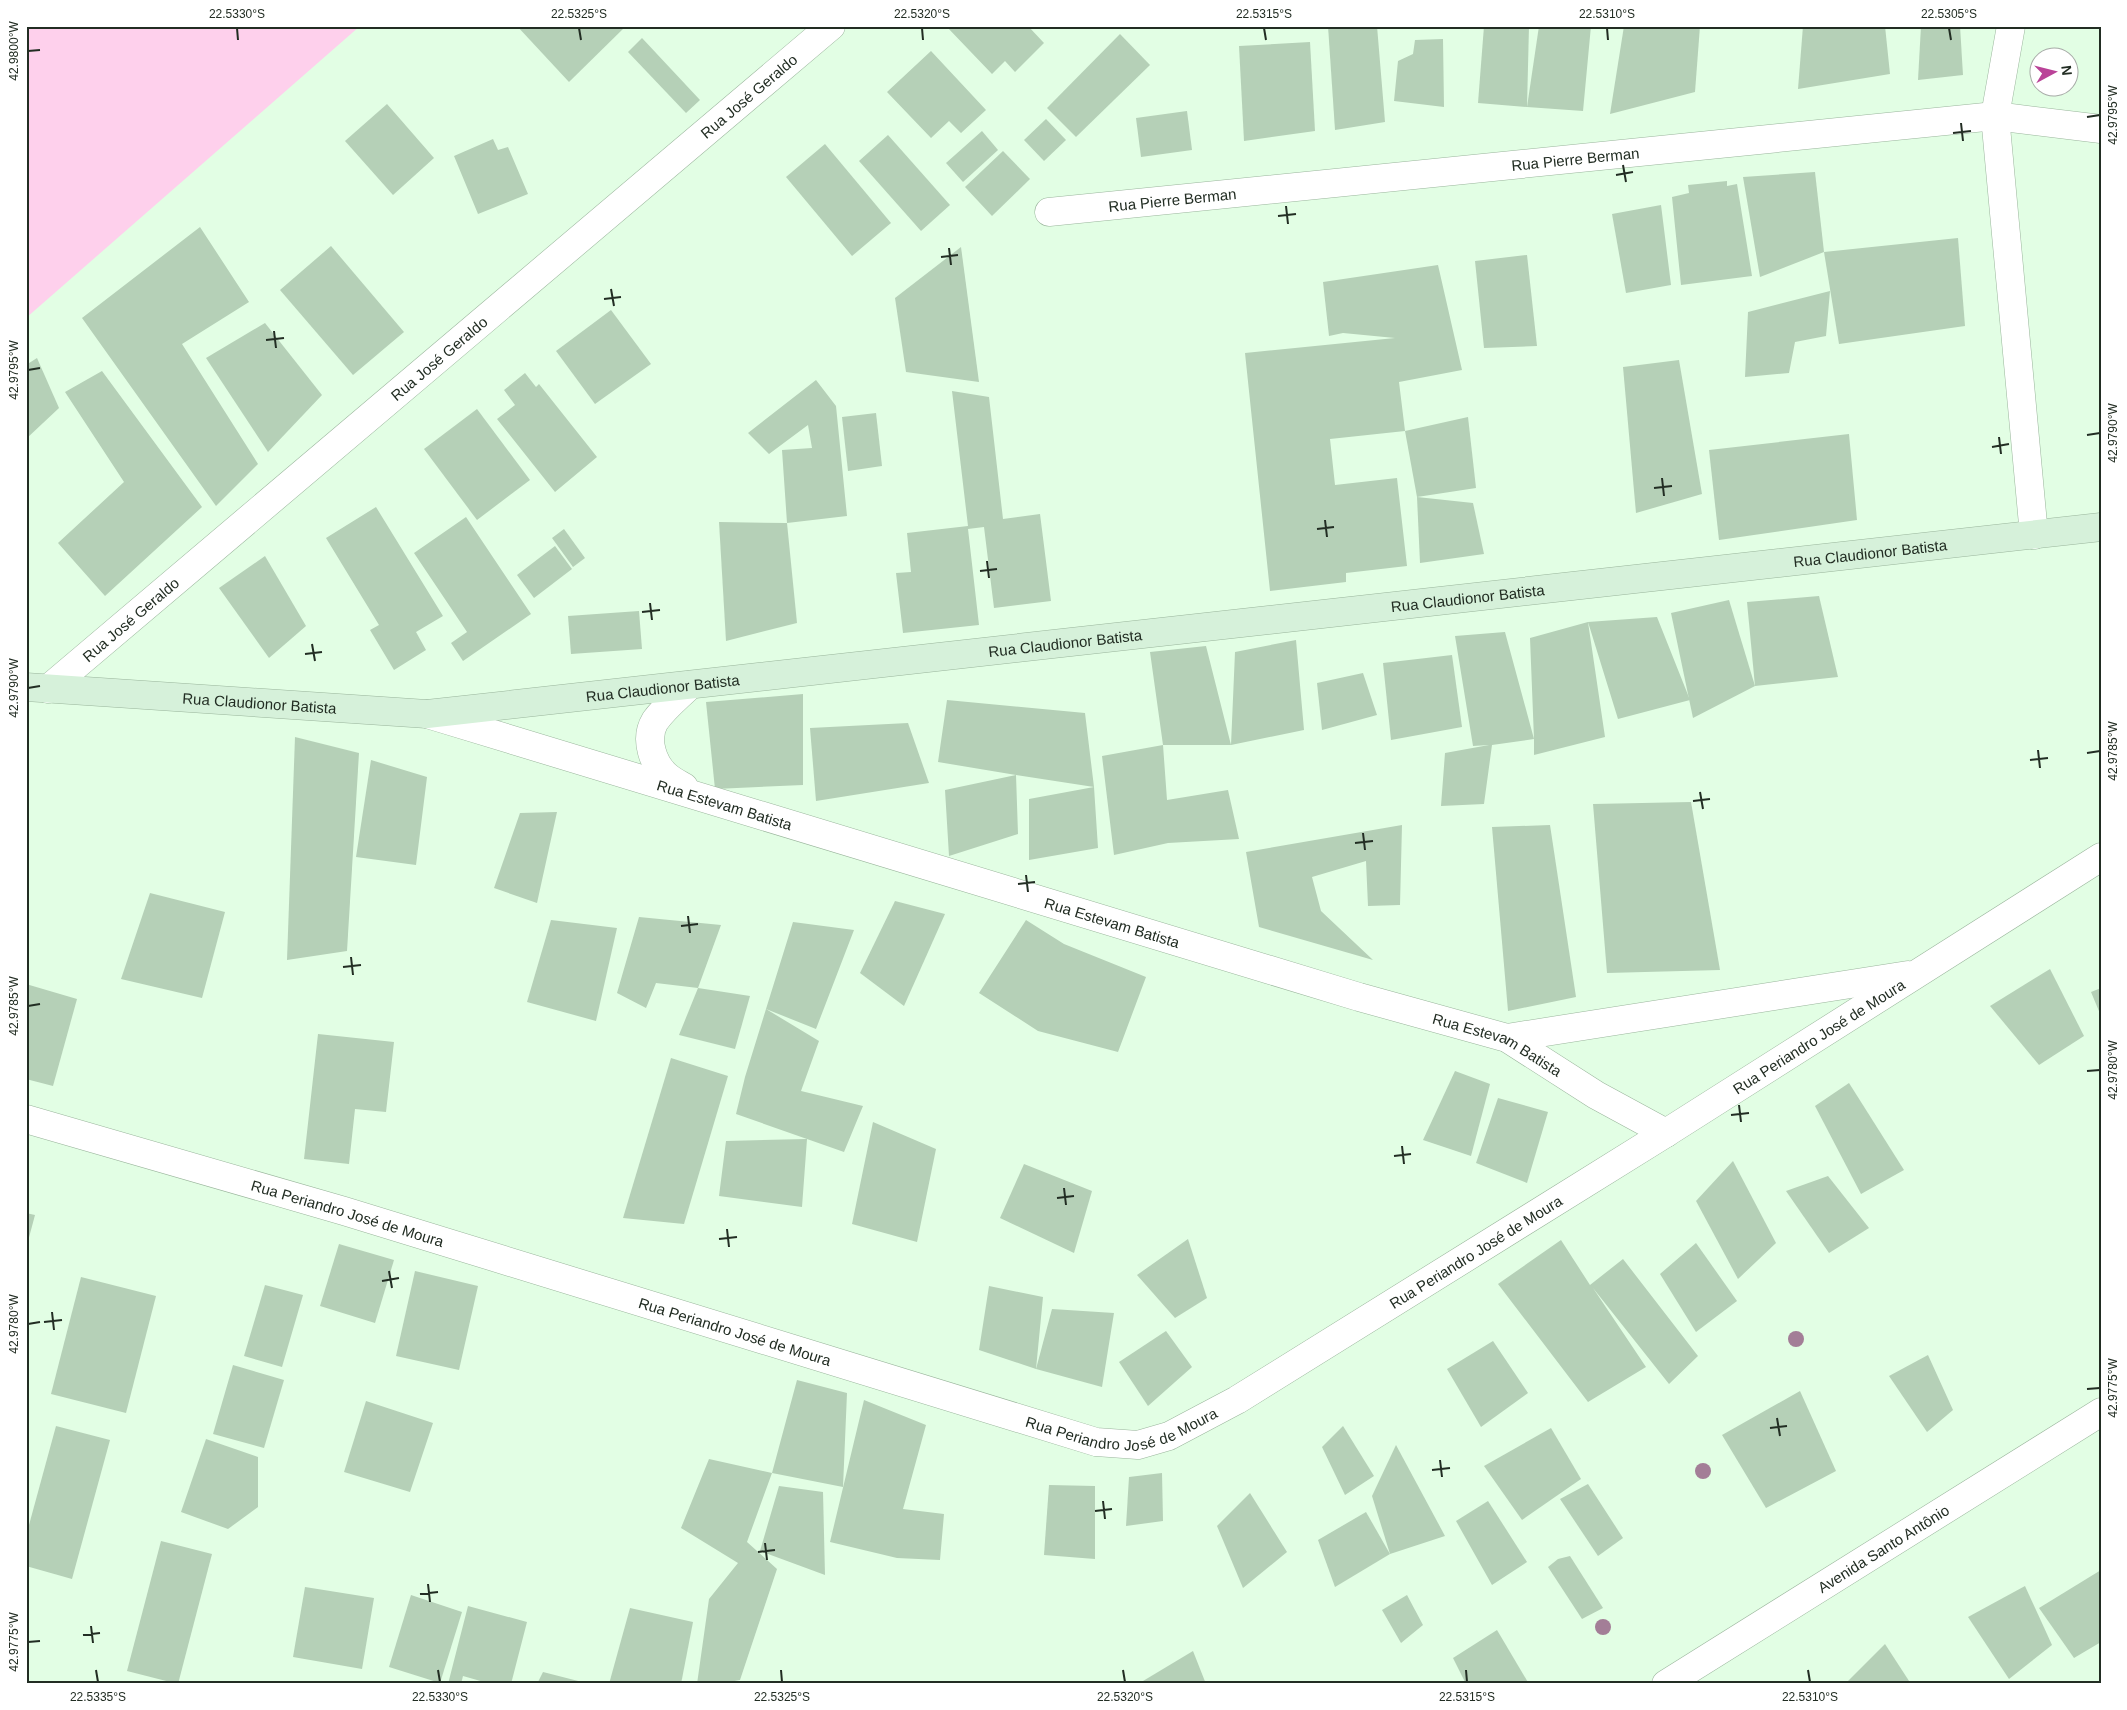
<svg xmlns="http://www.w3.org/2000/svg" width="2127" height="1710" viewBox="0 0 2127 1710" font-family="Helvetica,sans-serif">
  <style>
    .green { fill: #fed0ec }
    .building { fill: #b5d0b7 }
    .lines { fill: none; stroke-linecap: round; stroke-linejoin: round }
    .street-casing { stroke: #9ab59c; stroke-width: 29 }
    .secondary-casing { stroke: #9ab59c; stroke-width: 29 }
    .street { stroke: #fff; stroke-width: 28 }
    .secondary { stroke: #d6f1da; stroke-width: 28 }
    .tree { fill: #a37e97 }
    .ticks { fill: none; stroke: #222d23; stroke-width: 2 }
    .labels { text-anchor: middle; dominant-baseline: central; stroke-width: 4; stroke-linejoin: round; paint-order: stroke }
    .street-label { font-size: 15px; fill: #222d23; stroke: #fff }
    .neatline { fill: none; stroke: #222d23; stroke-width: 2 }
    .ticks-label { font-size: 12px; text-anchor: middle; fill: #222d23 }
  </style>
  <rect width="100%" height="100%" fill="#e2fee4"/>
  <polygon class="green" points="26,26 360,26 26,318"/>
  <g class="building">
    <polygon points="517,26 626,26 569,82"/>
    <polygon points="946,26 1028,26 1044,43 1015,72 1005,61 992,74"/>
    <polygon points="1328,26 1377,26 1385,122 1335,130"/>
    <polygon points="1484,26 1529,26 1527,107 1478,103"/>
    <polygon points="1539,26 1591,26 1583,111 1527,107"/>
    <polygon points="1624,26 1700,26 1695,92 1610,114"/>
    <polygon points="1803,26 1885,26 1890,74 1798,89"/>
    <polygon points="1921,26 1960,26 1963,75 1918,80"/>
    <polygon points="1120,34 1150,65 1076,137 1047,108"/>
    <polygon points="642,38 700,100 686,113 628,52"/>
    <polygon points="1443,39 1444,107 1394,101 1398,61 1413,54 1415,40"/>
    <polygon points="1310,42 1315,131 1244,141 1239,46"/>
    <polygon points="931,51 986,110 961,133 949,121 931,138 887,92"/>
    <polygon points="387,104 434,158 393,195 345,141"/>
    <polygon points="1187,111 1192,150 1141,157 1136,118"/>
    <polygon points="1046,119 1066,140 1044,161 1024,140"/>
    <polygon points="982,131 998,150 963,182 946,163"/>
    <polygon points="888,135 950,205 921,231 859,161"/>
    <polygon points="493,139 498,150 508,147 528,194 478,214 454,156"/>
    <polygon points="825,144 891,223 852,256 786,177"/>
    <polygon points="1003,151 1030,179 992,216 965,187"/>
    <polygon points="1815,172 1824,252 1760,277 1743,177"/>
    <polygon points="1727,181 1727,186 1737,184 1752,276 1681,285 1672,197 1689,193 1688,185"/>
    <polygon points="1661,205 1671,285 1626,293 1612,214"/>
    <polygon points="200,227 249,302 182,344 258,464 216,506 82,318"/>
    <polygon points="1958,238 1965,326 1839,344 1824,252"/>
    <polygon points="331,246 404,332 353,375 280,290"/>
    <polygon points="961,247 979,382 906,372 895,298"/>
    <polygon points="1527,255 1537,346 1484,348 1475,261"/>
    <polygon points="1438,265 1462,370 1399,382 1405,431 1330,439 1335,485 1397,478 1407,566 1346,573 1346,582 1270,591 1245,353 1395,338 1343,333 1329,336 1323,282"/>
    <polygon points="1830,291 1826,336 1795,342 1789,373 1745,377 1748,312"/>
    <polygon points="611,310 651,364 595,404 556,351"/>
    <polygon points="265,323 322,395 268,452 206,358"/>
    <polygon points="37,358 59,408 26,439 26,365"/>
    <polygon points="1679,360 1702,494 1636,513 1623,367"/>
    <polygon points="102,371 202,507 105,596 58,543 124,482 65,392"/>
    <polygon points="525,373 536,387 539,384 597,457 555,492 497,419 515,405 504,390"/>
    <polygon points="816,380 836,406 847,516 787,523 782,450 812,448 808,425 769,454 748,433"/>
    <polygon points="952,391 989,397 1003,519 1040,514 1051,601 994,608 984,527 968,529 979,625 903,633 896,573 911,572 907,533 968,526"/>
    <polygon points="477,409 530,480 477,520 424,449"/>
    <polygon points="876,413 882,466 848,471 842,417"/>
    <polygon points="1468,417 1476,488 1417,497 1405,431"/>
    <polygon points="1849,434 1857,520 1719,540 1709,450"/>
    <polygon points="1417,497 1473,503 1484,554 1420,563"/>
    <polygon points="376,507 443,616 416,632 426,650 394,670 370,630 379,625 326,538"/>
    <polygon points="466,517 531,614 463,661 451,643 467,632 414,553"/>
    <polygon points="719,522 787,523 797,623 726,641"/>
    <polygon points="564,529 585,558 573,567 552,538"/>
    <polygon points="555,546 572,569 534,598 517,575"/>
    <polygon points="265,556 306,626 269,658 219,588"/>
    <polygon points="1819,596 1838,677 1755,686 1747,602"/>
    <polygon points="1729,600 1755,686 1693,718 1671,613"/>
    <polygon points="639,611 642,649 571,654 568,616"/>
    <polygon points="1657,617 1690,700 1618,719 1588,622 1605,737 1534,755 1534,739 1492,745 1484,804 1441,806 1445,753 1489,745 1473,746 1455,636 1505,632 1534,739 1530,638 1588,622"/>
    <polygon points="1296,640 1304,730 1231,745 1163,745 1150,652 1206,646 1231,745 1235,652"/>
    <polygon points="1452,655 1462,727 1391,740 1383,663"/>
    <polygon points="1363,673 1377,715 1322,730 1317,683"/>
    <polygon points="803,694 803,785 715,789 706,702"/>
    <polygon points="947,700 1085,713 1094,787 1098,848 1029,860 1029,799 1094,787 1016,775 1018,834 949,856 945,790 1016,775 938,762"/>
    <polygon points="908,723 929,783 816,801 810,728"/>
    <polygon points="295,737 359,753 347,951 287,960"/>
    <polygon points="1163,745 1167,800 1228,790 1239,839 1168,843 1114,855 1102,756"/>
    <polygon points="371,760 427,777 416,865 356,857"/>
    <polygon points="1691,802 1720,970 1607,973 1593,804"/>
    <polygon points="557,812 537,903 494,888 520,813"/>
    <polygon points="1402,825 1400,905 1368,906 1366,861 1312,877 1321,911 1373,960 1259,927 1246,852"/>
    <polygon points="1550,825 1576,997 1508,1011 1492,827"/>
    <polygon points="150,893 225,912 202,998 121,979"/>
    <polygon points="895,901 945,914 904,1006 860,973"/>
    <polygon points="639,917 721,925 698,988 656,983 646,1008 617,993"/>
    <polygon points="551,920 617,928 596,1021 527,1002"/>
    <polygon points="1026,920 1064,944 1146,977 1118,1052 1038,1031 979,993"/>
    <polygon points="793,922 854,930 816,1029 766,1009 819,1041 801,1091 863,1106 844,1152 807,1139 802,1207 719,1196 726,1141 807,1139 736,1114 745,1077 766,1009"/>
    <polygon points="2050,969 2084,1036 2039,1065 1990,1006"/>
    <polygon points="26,984 77,999 53,1086 26,1079"/>
    <polygon points="698,988 750,996 735,1049 679,1035"/>
    <polygon points="2101,988 2101,1016 2091,992"/>
    <polygon points="318,1034 394,1042 386,1112 355,1109 349,1164 304,1159"/>
    <polygon points="671,1058 728,1076 684,1224 623,1218"/>
    <polygon points="1455,1071 1490,1084 1471,1156 1423,1140"/>
    <polygon points="1849,1083 1904,1170 1861,1194 1815,1106"/>
    <polygon points="1498,1098 1548,1112 1527,1183 1476,1163"/>
    <polygon points="873,1122 936,1149 917,1242 852,1224"/>
    <polygon points="1733,1161 1776,1243 1738,1279 1696,1201"/>
    <polygon points="1024,1164 1092,1191 1074,1253 1000,1218"/>
    <polygon points="1828,1176 1869,1228 1829,1253 1786,1191"/>
    <polygon points="26,1213 35,1215 27,1245 26,1245"/>
    <polygon points="1188,1239 1207,1298 1175,1318 1137,1275"/>
    <polygon points="1561,1240 1590,1285 1623,1259 1698,1356 1669,1384 1593,1288 1646,1367 1588,1402 1498,1284"/>
    <polygon points="1696,1243 1737,1301 1696,1332 1660,1274"/>
    <polygon points="339,1244 394,1260 375,1323 320,1306"/>
    <polygon points="415,1271 478,1286 459,1370 396,1356"/>
    <polygon points="81,1277 156,1296 126,1413 51,1394"/>
    <polygon points="265,1285 303,1295 282,1367 244,1356"/>
    <polygon points="989,1286 1043,1297 1036,1369 979,1350"/>
    <polygon points="1052,1309 1114,1313 1102,1387 1036,1369"/>
    <polygon points="1166,1331 1192,1367 1148,1406 1119,1362"/>
    <polygon points="1493,1341 1528,1393 1481,1427 1447,1369"/>
    <polygon points="1928,1355 1953,1410 1927,1432 1889,1376"/>
    <polygon points="233,1365 284,1380 264,1448 213,1434"/>
    <polygon points="797,1380 847,1393 843,1487 772,1473 747,1542 777,1569 740,1680 718,1684 697,1684 709,1599 738,1563 681,1528 709,1459 772,1473"/>
    <polygon points="1800,1391 1836,1471 1766,1508 1722,1435"/>
    <polygon points="864,1400 926,1425 903,1509 944,1514 940,1560 897,1558 830,1542"/>
    <polygon points="366,1401 433,1423 410,1492 344,1472"/>
    <polygon points="56,1426 110,1440 72,1579 26,1566 26,1536"/>
    <polygon points="1343,1426 1374,1476 1345,1495 1322,1447"/>
    <polygon points="1551,1428 1581,1479 1522,1520 1484,1466"/>
    <polygon points="206,1439 258,1457 258,1507 228,1529 181,1512"/>
    <polygon points="1396,1445 1445,1536 1390,1554 1372,1496"/>
    <polygon points="1162,1473 1163,1521 1126,1526 1129,1477"/>
    <polygon points="1588,1484 1623,1538 1598,1556 1560,1499"/>
    <polygon points="1049,1485 1095,1486 1095,1559 1044,1555"/>
    <polygon points="779,1486 823,1492 825,1575 760,1551"/>
    <polygon points="1250,1493 1287,1552 1243,1588 1217,1526"/>
    <polygon points="1488,1501 1527,1562 1492,1585 1456,1521"/>
    <polygon points="1366,1512 1390,1554 1335,1587 1318,1540"/>
    <polygon points="161,1541 212,1554 178,1684 127,1671"/>
    <polygon points="1570,1556 1603,1608 1582,1619 1548,1567 1558,1559"/>
    <polygon points="2101,1570 2101,1642 2074,1658 2039,1608"/>
    <polygon points="2025,1586 2052,1645 2009,1679 1968,1617"/>
    <polygon points="305,1587 374,1598 362,1669 293,1657"/>
    <polygon points="411,1595 462,1612 440,1683 389,1667"/>
    <polygon points="1407,1595 1423,1625 1401,1643 1382,1610"/>
    <polygon points="468,1606 527,1622 511,1684 491,1684 463,1676 461,1684 448,1684"/>
    <polygon points="630,1608 693,1622 681,1684 609,1684"/>
    <polygon points="1497,1630 1529,1684 1466,1684 1453,1658"/>
    <polygon points="1885,1644 1911,1684 1845,1684"/>
    <polygon points="1193,1651 1206,1684 1138,1684"/>
    <polygon points="543,1672 586,1683 586,1684 537,1684"/>
  </g>
  <g class="lines">
    <defs>
      <g id="street">
        <polyline points="2011,26 1995,116 2034,535"/>
        <path id="s1" d="M1049,212L1995,116L2101,129"/>
        <path id="s2" d="M48,689L831,26"/>
        <path id="s3" d="M427,714L1359,997L1507,1038L1596,1095L1666,1133"/>
        <path d="M684,787C679,784 673,781 668,777C653,765 644,739 655,721C665,707 678,697 690,685"/>
        <polyline points="1507,1038 1908,975"/>
        <path id="s4" d="M26,1119L344,1211L1096,1442L1138,1445L1169,1436L1237,1400L1666,1133L2101,857"/>
        <path id="s5" d="M1666,1684L2101,1412"/>
      </g>
      <g id="secondary">
        <path id="s6" d="M26,687L427,714L2101,527"/>
      </g>
    </defs>
    <use href="#street" class="street-casing"/>
    <use href="#secondary" class="secondary-casing"/>
    <use href="#street" class="street"/>
    <use href="#secondary" class="secondary"/>
  </g>
  <g class="tree">
    <circle cx="1796" cy="1339" r="8"/>
    <circle cx="1703" cy="1471" r="8"/>
    <circle cx="1603" cy="1627" r="8"/>
  </g>
  <path class="ticks" d="M237,28L238,40M579,28L581,40M922,28L923,40M1264,28L1266,40M1607,28L1608,40M1949,28L1951,40M28,51L40,50M2087,117L2100,115M1961,123L1963,141M1953,133L1971,131M1623,165L1626,182M1616,175L1633,172M1286,206L1288,224M1278,216L1296,214M949,248L951,265M941,257L958,255M611,289L614,306M604,299L621,297M274,331L276,348M266,340L284,338M28,370L40,368M2087,435L2100,433M1999,437L2001,454M1992,447L2009,444M1662,478L1664,496M1654,488L1672,486M1325,520L1327,537M1317,529L1334,527M987,561L989,578M980,571L997,569M650,603L652,620M642,612L660,610M312,644L315,661M305,654L322,652M28,688L40,686M2038,750L2040,768M2087,753L2100,751M2030,760L2048,758M1700,792L1703,809M1693,801L1710,799M1363,833L1365,850M1355,843L1373,841M1026,875L1028,892M1018,884L1035,882M688,916L690,933M681,926L698,924M351,957L353,975M343,967L361,965M28,1006L40,1004M2087,1071L2100,1070M1739,1105L1741,1122M1731,1115L1749,1113M1402,1146L1404,1164M1394,1156L1411,1154M1064,1188L1066,1205M1057,1198L1074,1196M727,1229L729,1247M719,1239L737,1237M389,1271L392,1288M382,1281L399,1278M52,1312L54,1330M44,1322L62,1320M28,1324L40,1322M2087,1389L2100,1388M1777,1418L1780,1436M1770,1428L1787,1426M1440,1460L1442,1477M1432,1470L1450,1468M1103,1501L1105,1519M1095,1511L1112,1509M765,1543L767,1560M758,1552L775,1550M428,1584L430,1602M420,1594L438,1592M91,1626L93,1643M83,1635L100,1633M28,1642L40,1641M96,1670L98,1682M438,1670L440,1682M781,1670L782,1682M1123,1670L1125,1682M1466,1670L1467,1682M1808,1670L1810,1682"/>
  <g class="labels">
    <g class="street-label">
      <text stroke="none"><textPath href="#s2" startOffset="918">Rua José Geraldo</textPath></text>
      <text stroke="none"><textPath href="#s1" startOffset="529">Rua Pierre Berman</textPath></text>
      <text stroke="none"><textPath href="#s1" startOffset="124">Rua Pierre Berman</textPath></text>
      <text stroke="none"><textPath href="#s2" startOffset="512">Rua José Geraldo</textPath></text>
      <text stroke="none"><textPath href="#s6" startOffset="1854">Rua Claudionor Batista</textPath></text>
      <text stroke="none"><textPath href="#s6" startOffset="1449">Rua Claudionor Batista</textPath></text>
      <text stroke="none"><textPath href="#s2" startOffset="108">Rua José Geraldo</textPath></text>
      <text stroke="none"><textPath href="#s6" startOffset="1044">Rua Claudionor Batista</textPath></text>
      <text stroke="none"><textPath href="#s6" startOffset="639">Rua Claudionor Batista</textPath></text>
      <text stroke="none"><textPath href="#s6" startOffset="234">Rua Claudionor Batista</textPath></text>
      <text stroke="none"><textPath href="#s3" startOffset="311">Rua Estevam Batista</textPath></text>
      <text stroke="none"><textPath href="#s3" startOffset="716">Rua Estevam Batista</textPath></text>
      <text stroke="none"><textPath href="#s4" startOffset="1955">Rua Periandro José de Moura</textPath></text>
      <text stroke="none"><textPath href="#s3" startOffset="1121">Rua Estevam Batista</textPath></text>
      <text stroke="none"><textPath href="#s4" startOffset="335">Rua Periandro José de Moura</textPath></text>
      <text stroke="none"><textPath href="#s4" startOffset="1550">Rua Periandro José de Moura</textPath></text>
      <text stroke="none"><textPath href="#s4" startOffset="740">Rua Periandro José de Moura</textPath></text>
      <text stroke="none"><textPath href="#s4" startOffset="1145">Rua Periandro José de Moura</textPath></text>
      <text stroke="none"><textPath href="#s5" startOffset="256">Avenida Santo Antônio</textPath></text>
    </g>
  </g>
  <rect width="2127" height="1710" fill="none" stroke="#ffffff" stroke-width="55"/>
  <g transform="translate(2054 72) rotate(83)"><circle r="24" fill="#ffffff" stroke="#a7aba7"/>
  <path d="M0-4L9 19L0 12L-9 19Z" fill="#ba4298"/>
  <text y="-8" font-size="14" font-weight="bold" text-anchor="middle" fill="#222d23">N</text>
  </g>
  <rect x="28" y="28" width="2072" height="1654" class="neatline"/>
  <g class="ticks-label">
    <text x="237" y="18">22.5330°S</text>
    <text x="579" y="18">22.5325°S</text>
    <text x="922" y="18">22.5320°S</text>
    <text x="1264" y="18">22.5315°S</text>
    <text x="1607" y="18">22.5310°S</text>
    <text x="1949" y="18">22.5305°S</text>
    <text transform="translate(14 51) rotate(-90)" y="4">42.9800°W</text>
    <text transform="translate(2113 115) rotate(-90)" y="4">42.9795°W</text>
    <text transform="translate(14 370) rotate(-90)" y="4">42.9795°W</text>
    <text transform="translate(2113 433) rotate(-90)" y="4">42.9790°W</text>
    <text transform="translate(14 688) rotate(-90)" y="4">42.9790°W</text>
    <text transform="translate(2113 751) rotate(-90)" y="4">42.9785°W</text>
    <text transform="translate(14 1006) rotate(-90)" y="4">42.9785°W</text>
    <text transform="translate(2113 1070) rotate(-90)" y="4">42.9780°W</text>
    <text transform="translate(14 1324) rotate(-90)" y="4">42.9780°W</text>
    <text transform="translate(2113 1388) rotate(-90)" y="4">42.9775°W</text>
    <text transform="translate(14 1642) rotate(-90)" y="4">42.9775°W</text>
    <text x="98" y="1701">22.5335°S</text>
    <text x="440" y="1701">22.5330°S</text>
    <text x="782" y="1701">22.5325°S</text>
    <text x="1125" y="1701">22.5320°S</text>
    <text x="1467" y="1701">22.5315°S</text>
    <text x="1810" y="1701">22.5310°S</text>
  </g>
</svg>
